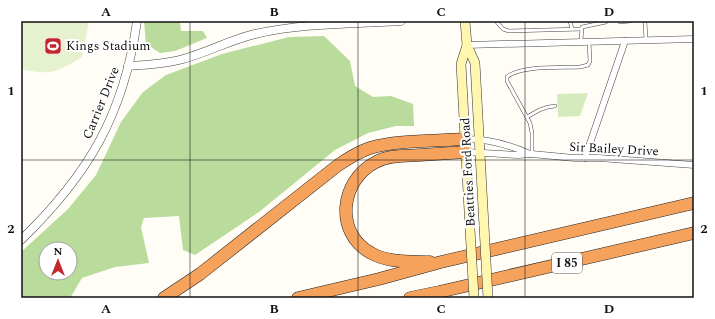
<svg xmlns="http://www.w3.org/2000/svg" width="715" height="319" viewBox="0 0 715 319" font-family="Spectral,serif">
  <style>
    .green { fill: #d5ebbd }
    .forest { fill: #b9dc9c; fill-rule: evenodd }
    .pitch { fill: #e6f2cf }
    .lines { fill: none; stroke-linecap: round; stroke-linejoin: round }
    .service-casing { stroke: #444; stroke-width: 4 }
    .minor-casing { stroke: #444; stroke-width: 7 }
    .tertiary-casing { stroke: #444; stroke-width: 9 }
    .secondary-casing { stroke: #333; stroke-width: 10 }
    .motorway-casing { stroke: #222; stroke-width: 13 }
    .service { stroke: #fff; stroke-width: 3 }
    .minor { stroke: #fff; stroke-width: 6 }
    .tertiary { stroke: #fff; stroke-width: 8 }
    .secondary { stroke: #fff6b0; stroke-width: 9 }
    .motorway { stroke: #f5a25d; stroke-width: 12 }
    .secondary-bridge-casing { stroke: #333; stroke-width: 10; stroke-linecap: butt }
    .secondary-bridge { stroke: #fff6b0; stroke-width: 9 }
    .grid { fill: none; stroke: #111; stroke-width: 1; stroke-opacity: 0.55 }
    .labels { text-anchor: middle; dominant-baseline: central; stroke-width: 4; stroke-linejoin: round; paint-order: stroke }
    .shield { fill: #fff; stroke: #585858; stroke-width: 1 }
    .shield-label { font-size: 12px; font-weight: bold; fill: #111 }
    .poi-label { font-size: 13px; fill: #111; stroke: #fff; text-anchor: start }
    .street-label { font-size: 13px; fill: #111; stroke: #fff }
    .neatline { fill: none; stroke: #111; stroke-width: 1.5 }
    .grid-label { font-size: 13px; text-anchor: middle; font-weight: bold; fill: #111 }
  </style>
  <rect width="100%" height="100%" fill="#fffdf5"/>
  <polygon class="green" points="588,93 580,116 558,117 557,94"/>
  <g class="forest">
    <polygon points="144,21 180,21 181,31 203,31 207,38 175,51 160,53 146,44"/>
    <path d="M324,36L350,61L355,86L373,97L391,96L413,104L414,126H396L368,133L335,150L259,212L195,255L183,250L179,216L144,218L141,227L149,263L115,267L82,278L70,298H21V252L68,209L96,175L121,122L143,92L166,75L222,54L289,37ZM46,249H70V273H46Z"/>
  </g>
  <path class="pitch" d="M21,21H89L82,57C74,62 59,71 50,72C40,73 30,71 21,69Z"/>
  <g class="lines">
    <defs>
      <g id="service">
        <polyline points="496,21 503,29 509,31 581,29"/>
        <polyline points="570,21 572,29"/>
        <polyline points="645,21 646,41"/>
        <polyline points="620,22 630,21"/>
        <polyline points="581,41 582,27 606,22"/>
        <path d="M527,117C537,111 543,107 555,106"/>
        <path d="M532,154V133L530,123L507,81V77C520,65 562,68 580,67L588,65L590,61L589,42"/>
      </g>
      <g id="minor">
        <polyline points="467,45 694,39"/>
        <path d="M465,139C487,139 510,145 530,154"/>
        <polyline points="466,152 518,155 532,154 574,158 599,158 694,165"/>
        <polyline points="585,158 625,41"/>
      </g>
      <g id="tertiary">
        <path d="M128,66C147,65 165,64 183,59C208,52 230,40 255,34C302,23 353,24 401,21"/>
        <path d="M21,240C88,175 124,115 137,21"/>
      </g>
      <g id="secondary">
        <polyline points="465,21 467,45 475,63 484,226"/>
        <polyline points="467,45 461,64 470,229"/>
      </g>
      <g id="motorway">
        <path d="M430,262C411,261 388,263 371,253C334,233 340,180 376,162C389,155 405,156 420,155C435,154 451,153 466,152"/>
        <path d="M164,298L200,274L337,166C347,159 358,152 370,148C396,140 437,141 465,139"/>
        <polyline points="298,298 379,279 441,262 694,203"/>
        <polyline points="410,298 439,292 694,233"/>
      </g>
    </defs>
    <use href="#service" class="service-casing"/>
    <use href="#minor" class="minor-casing"/>
    <use href="#tertiary" class="tertiary-casing"/>
    <use href="#secondary" class="secondary-casing"/>
    <use href="#motorway" class="motorway-casing"/>
    <use href="#service" class="service"/>
    <use href="#minor" class="minor"/>
    <use href="#tertiary" class="tertiary"/>
    <use href="#secondary" class="secondary"/>
    <use href="#motorway" class="motorway"/>
    <defs>
      <g id="secondary-bridge">
        <polyline points="484,226 488,298"/>
        <polyline points="470,229 474,298"/>
      </g>
    </defs>
    <use href="#secondary-bridge" class="secondary-bridge-casing"/>
    <use href="#secondary-bridge" class="secondary-bridge"/>
  </g>
  <path class="grid" d="M190,21V298M358,21V298M525,21V298M21,160H694"/>
  <defs>
    <symbol id="stadium-square" viewBox="-11 -11 22 22"><rect x="-9" y="-9" width="18" height="18" rx="4" fill="#c4262e" stroke="#fff"/><path d="M0-5a6.5 5 0 1 0 0 10a6.5 5 0 1 0 0-10ZM-3.5-1.8h7v3.6h-7Z" fill="#fff"/></symbol>
  </defs>
  <g fill-rule="evenodd">
    <use href="#stadium-square" x="43" y="36" width="20" height="20"/>
  </g>
  <g class="labels">
    <rect class="shield" x="552" y="253" width="30" height="20" rx="3"/>
    <g class="shield-label">
      <text x="567" y="263">I 85</text>
    </g>
    <g class="poi-label">
      <text x="66" y="46">Kings Stadium</text>
    </g>
    <g class="street-label">
      <text transform="translate(101 103) rotate(-68)">Carrier Drive</text>
      <text transform="translate(614 149) rotate(3)">Sir Bailey Drive</text>
      <text transform="translate(468 172) rotate(-93)">Beatties Ford Road</text>
    </g>
  </g>
  <rect width="715" height="319" fill="none" stroke="#ffffff" stroke-width="44"/>
  <g transform="translate(58 261)"><circle r="19" fill="#ffffff" stroke="#a0a0a0"/>
  <path d="M0-3L7 15L0 10L-7 15Z" fill="#c4262e"/>
  <text y="-6" font-size="11" font-weight="bold" text-anchor="middle" fill="#111111">N</text>
  </g>
  <rect x="22" y="22" width="671" height="275" class="neatline"/>
  <g class="grid-label">
    <text x="106" y="16">A</text>
    <text x="274" y="16">B</text>
    <text x="441" y="16">C</text>
    <text x="609" y="16">D</text>
    <text x="11" y="95">1</text>
    <text x="704" y="95">1</text>
    <text x="11" y="233">2</text>
    <text x="704" y="233">2</text>
    <text x="106" y="313">A</text>
    <text x="274" y="313">B</text>
    <text x="441" y="313">C</text>
    <text x="609" y="313">D</text>
  </g>
</svg>
